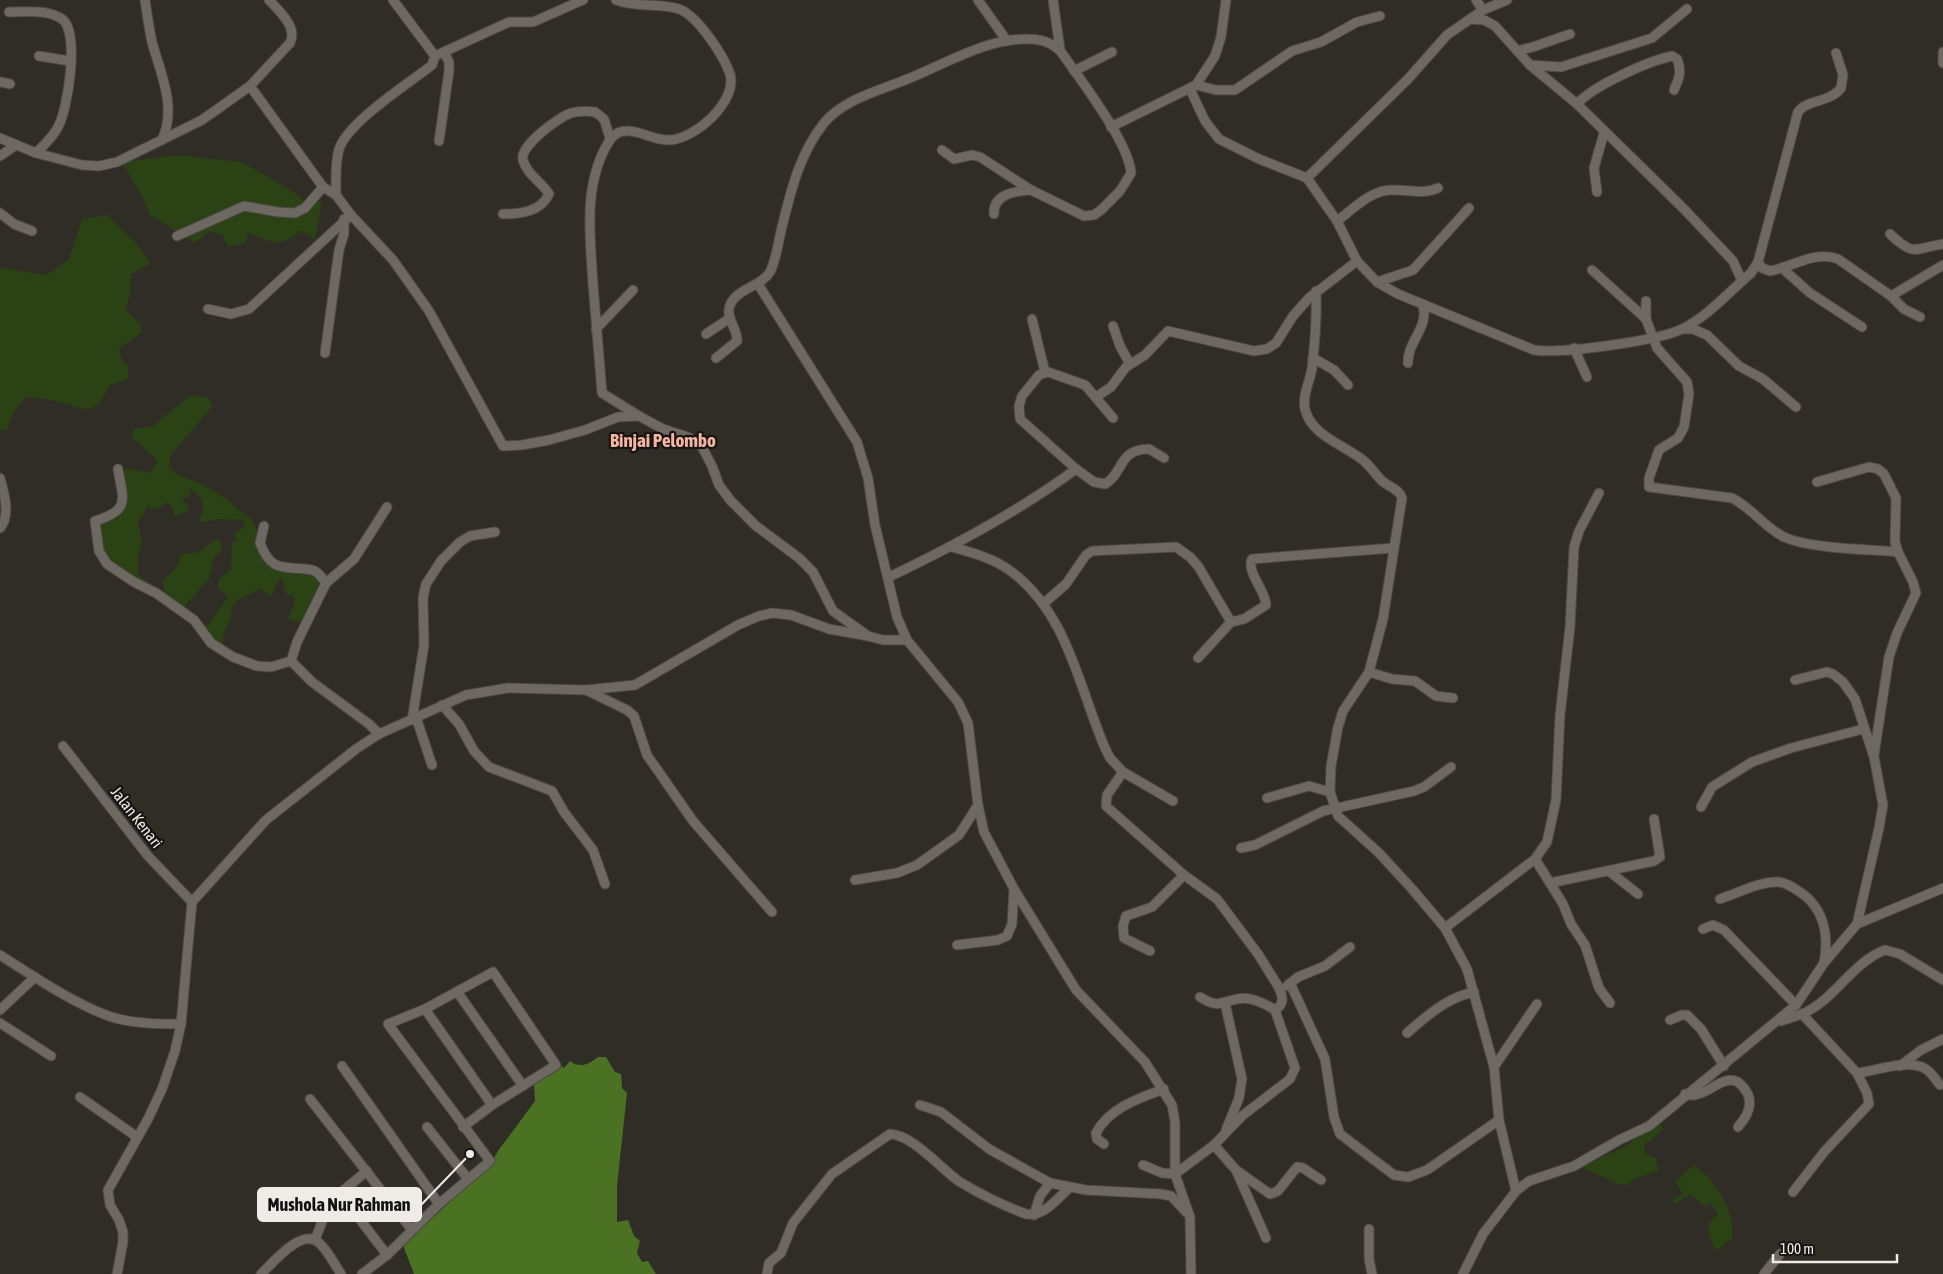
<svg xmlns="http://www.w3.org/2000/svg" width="1943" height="1274" viewBox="0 0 1943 1274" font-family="'Asap Condensed',sans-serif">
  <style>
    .green { fill: #2a4214 }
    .forest { fill: #4a7222 }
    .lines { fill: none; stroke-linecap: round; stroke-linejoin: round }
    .minor-casing { stroke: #4c4843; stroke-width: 11 }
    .minor { stroke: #6d6861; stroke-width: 9 }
    .labels { text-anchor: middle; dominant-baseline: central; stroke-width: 4.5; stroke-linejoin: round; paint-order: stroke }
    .street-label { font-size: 16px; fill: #efece8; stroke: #171512 }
    .quarter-label { font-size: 19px; font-weight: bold; fill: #f6b5a3; stroke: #171512 }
    .leader { fill: none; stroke: #efece8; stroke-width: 2 }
    .callout-dot { fill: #efece8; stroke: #171512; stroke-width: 2 }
    .callout { fill: #efece8; stroke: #efece8; stroke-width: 2 }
    .callout-label { font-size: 18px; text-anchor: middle; font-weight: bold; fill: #111 }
  </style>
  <rect width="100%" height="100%" fill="#302c26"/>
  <g class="green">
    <path d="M177,155L242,162L289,189L305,201L322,202L315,239L301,231C279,248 271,244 248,232L246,243L228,247L222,235L209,231L195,243L149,214L145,202L122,162Z"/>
    <polygon points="107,215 136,243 151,263 131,274 130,294 126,310 139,323 142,332 119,349 122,361 128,365 128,379 110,385 100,402 88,410 46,399 27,397 13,413 7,430 0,431 0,268 47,275 69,259 82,219"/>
    <polygon points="190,396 207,397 213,406 170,456 169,467 178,475 202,484 221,495 252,520 274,568 290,573 310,572 319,581 318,593 301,623 288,618 294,606 295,598 285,593 282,577 277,583 271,597 260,589 238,600 230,610 232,615 223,635 223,649 205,634 203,627 209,624 228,597 217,587 219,579 231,569 232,543 237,540 234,534 245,526 242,520 219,519 201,523 199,520 203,512 202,499 190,488 189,498 180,497 188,506 188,510 174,517 173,508 167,502 157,510 147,505 144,514 138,521 142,543 138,557 138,575 161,591 155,590 122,572 102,553 100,525 118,515 125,507 121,474 126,468 150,473 157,463 156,459 132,437 133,429 153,426"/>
    <polygon points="216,539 222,542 221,551 214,557 209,579 185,605 187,611 164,596 166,594 162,582 178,565 181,554 196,553"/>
    <polygon points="1658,1121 1663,1128 1653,1139 1644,1144 1645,1154 1656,1158 1658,1171 1636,1178 1627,1185 1618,1184 1581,1167 1624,1147"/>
    <path d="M1694,1165C1717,1181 1735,1210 1732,1239L1717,1250L1714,1249L1709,1235V1223L1718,1214L1710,1203L1706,1207L1690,1194L1675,1204L1673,1201L1674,1198L1683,1194L1675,1182Z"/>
  </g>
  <path class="forest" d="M598,1057H606L615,1072L621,1074L622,1088L627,1093L617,1186V1222L628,1220L634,1236L640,1241L637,1253L642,1262L648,1261L656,1274H414L403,1245L490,1165L498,1151L535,1101L534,1084L561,1066L564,1068L570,1061C580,1069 589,1064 598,1057Z"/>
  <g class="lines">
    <defs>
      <g id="minor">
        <path d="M145,0C147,14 149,28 152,42C161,75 177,107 162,140"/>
        <path d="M616,0C638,8 660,3 679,9C697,15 724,56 730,74C738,101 695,139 670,140C654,141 641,130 626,131C618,131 612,136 608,143C583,185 590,237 593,284C596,320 599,357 602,393L639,416L663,429L688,437L701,445L712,466L719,485L731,501L756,526L799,558L813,572L833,611L868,636L883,640H907"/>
        <polyline points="978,0 1007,41"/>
        <polyline points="1053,0 1060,49"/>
        <polyline points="1476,0 1483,10"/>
        <path d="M9,12C25,12 48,9 62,19C80,32 68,109 58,127C53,137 44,145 36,153"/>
        <polyline points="1470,19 1484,20 1495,26 1530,65 1577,104 1684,209 1733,261 1742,281"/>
        <polyline points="1517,51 1533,47 1570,34"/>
        <polyline points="1943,52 1943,63"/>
        <polyline points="39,56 70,61"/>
        <polyline points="435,56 509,22 533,22 583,0"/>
        <polyline points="1530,65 1561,67 1652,38 1687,9"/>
        <polyline points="1074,71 1112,52"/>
        <polyline points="0,82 10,84"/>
        <polyline points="1196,85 1216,90 1235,90 1292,51 1321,42 1357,22 1380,16"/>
        <polyline points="250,86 323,187 336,195 351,215 393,260 429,311 503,446 522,445 549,440 585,430 618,417 639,416"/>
        <path d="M1577,104C1593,86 1648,61 1672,56L1677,59C1682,71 1679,79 1674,90"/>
        <polyline points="1111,127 1196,85 1215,56 1221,37 1226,0"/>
        <path d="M0,138L36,153L82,165L99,166L117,162L202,120L250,86L290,43C298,27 279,11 269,0"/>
        <polyline points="439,141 449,71 449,62 444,52"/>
        <polyline points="0,156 16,145"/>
        <polyline points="1307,178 1408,79 1447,35 1483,10 1507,0"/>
        <polyline points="1597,192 1594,168 1604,133"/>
        <path d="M336,195C336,180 335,164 339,149C349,121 408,84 432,65L435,56L393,0"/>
        <polyline points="0,213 14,224 32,231"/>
        <path d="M503,214C520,214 541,212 549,194C542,182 527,175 523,160C519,146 559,117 571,113C579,111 587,111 595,112L604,119L610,138"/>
        <path d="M994,214C993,194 1015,191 1031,190"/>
        <path d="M1337,221C1353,209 1371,190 1391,190C1407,189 1423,195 1438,188"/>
        <path d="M1890,234C1915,258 1915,248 1943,244"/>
        <polyline points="177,236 244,206 278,212 295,213 305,208 323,187"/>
        <path d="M1357,261L1377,282L1398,294L1534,350C1562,354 1657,341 1682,329C1706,318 1731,290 1751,273L1758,262L1798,112C1807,99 1830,103 1841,88L1843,75L1836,53"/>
        <path d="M1758,262L1762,268L1770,271C1793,267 1815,250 1838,259L1891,296L1943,265"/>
        <polyline points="1782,268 1810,293 1862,327"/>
        <path d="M1592,270L1646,319L1657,348L1687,382L1689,394L1684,427L1678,438L1659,450L1649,478V487L1732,498C1752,508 1764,527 1784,537C1811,549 1866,549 1898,552"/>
        <polyline points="1377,282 1413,270 1469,208"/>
        <polyline points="758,284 857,442 868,478 875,525 897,617 907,640 958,702 968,723 978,805 984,832 1014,889 1076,990 1145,1062 1172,1105 1175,1122 1175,1174 1190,1217 1191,1274"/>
        <path d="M1316,291C1317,317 1315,342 1312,368C1310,382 1302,395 1305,409C1311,436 1345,445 1364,461C1371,467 1376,475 1382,481C1389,487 1399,489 1402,498L1383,619L1369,672L1343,711L1338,727L1331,766L1330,792L1338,816L1379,853L1413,890L1445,928L1467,969L1494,1067L1499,1120L1516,1191"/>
        <polyline points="1891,296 1904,309 1920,317"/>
        <polyline points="208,309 231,314 249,309 351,215"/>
        <polyline points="1032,319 1045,372"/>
        <polyline points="1646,319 1646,301"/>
        <polyline points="1113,326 1120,346 1130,364"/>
        <polyline points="596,329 633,290"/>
        <polyline points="1682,329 1693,329 1707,335 1739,366 1763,379 1796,407"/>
        <polyline points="706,334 730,318"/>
        <polyline points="1574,348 1587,377"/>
        <polyline points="325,353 339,250 344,234 344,219"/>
        <path d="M716,358L737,341C738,329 725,318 730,305C737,288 761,287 770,272C776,260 778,244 781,231C790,194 799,154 824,123C845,98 882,90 910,78C947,63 988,38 1028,39C1043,39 1056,44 1064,56C1082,82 1129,143 1131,173L1120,191L1101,210L1094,215L1084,216L1031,190L980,157L972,155L954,159L942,150"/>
        <polyline points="1313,358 1334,370 1348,385"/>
        <path d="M1408,363C1407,342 1429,328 1423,306"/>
        <polyline points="1096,397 1111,387 1126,367 1145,355 1168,331 1254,351 1267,349 1276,343 1293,316 1309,298 1357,261 1337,221 1307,178 1259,159 1219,139 1205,121 1190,89"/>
        <path d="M118,469C123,500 131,510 95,521L99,551L107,564L134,582L156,593L194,620L211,643L233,657L257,666L271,667L291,661"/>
        <polyline points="1076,469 1020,419 1019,406 1022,396 1039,375 1048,372 1085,385 1113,418"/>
        <path d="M0,478C4,492 11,516 0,528"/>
        <polyline points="1817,482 1869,467 1878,469 1884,474 1896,498 1895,542 1898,552 1913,582 1916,593 1897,633 1889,657 1874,755"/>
        <path d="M264,526L260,543C272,575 286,565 312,570C318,571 322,578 326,583L297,642L291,661L312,682L369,724L379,734"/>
        <path d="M952,547C973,553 994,558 1012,572C1068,614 1079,688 1105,748L1110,758L1123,772L1107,795L1106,806L1184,875L1217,899L1258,954L1278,986C1283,996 1285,1004 1275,1010"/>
        <path d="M889,577C954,546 1018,512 1076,469L1094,482L1105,484C1124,473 1118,449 1149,449L1164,458"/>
        <polyline points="326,583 354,559 387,507"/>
        <polyline points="1043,604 1066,584 1086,555 1092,551 1176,547 1190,557 1198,566 1231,622 1198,658"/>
        <path d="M1231,622L1244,619L1266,605C1266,591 1246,572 1252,559L1393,548"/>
        <polyline points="1369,672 1392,679 1415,681 1436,696 1453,698"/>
        <polyline points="586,690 627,710 634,716 647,755 693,821 772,912"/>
        <polyline points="442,705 459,724 474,751 489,767 552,791 564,812 593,850 605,884"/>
        <polyline points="416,717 432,765"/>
        <polyline points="412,720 424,645 423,598 426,584 441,561 460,542 470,536 495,532"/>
        <polyline points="63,746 148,856 192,902"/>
        <polyline points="1123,772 1173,801"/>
        <polyline points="1267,798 1309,786 1330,792"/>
        <polyline points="1701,807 1712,787 1752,762 1791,748 1863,729"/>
        <polyline points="1241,848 1255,845 1323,811 1414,791 1424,787 1451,767"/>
        <polyline points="1535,859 1547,842 1556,800 1560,715 1570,627 1574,547 1579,531 1599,493"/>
        <polyline points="1610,872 1638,894"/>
        <polyline points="855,880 897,873 917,865 959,835 978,805"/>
        <polyline points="1550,883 1563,904 1571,924 1585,945 1599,988 1610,1003"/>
        <path d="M1720,899C1738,893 1760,881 1779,882C1787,883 1794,888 1800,892C1824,908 1829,935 1824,963"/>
        <polyline points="1857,924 1943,888"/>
        <polyline points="1445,928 1535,859 1550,883 1654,861 1660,857 1654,819"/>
        <polyline points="1703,929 1713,925 1724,930 1796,1005"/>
        <polyline points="957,945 998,940 1007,936 1012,924 1014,889"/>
        <polyline points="1150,951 1124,938 1123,926 1126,916 1152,907 1184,875"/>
        <path d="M0,955C31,975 85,1011 119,1019C140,1024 161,1024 181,1024"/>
        <polyline points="1290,983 1325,1059 1334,1117 1340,1134 1394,1175 1408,1177 1427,1170 1499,1120"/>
        <polyline points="1287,986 1298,977 1325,966 1350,947"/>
        <polyline points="458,993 523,1086"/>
        <polyline points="1225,1003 1242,1079 1239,1098 1226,1130"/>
        <polyline points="425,1009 492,1105"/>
        <polyline points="0,1010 35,977"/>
        <path d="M1802,1014C1835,1000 1851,963 1885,950L1900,954L1943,980"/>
        <polyline points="1670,1020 1682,1015 1687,1015 1701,1029 1724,1066"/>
        <path d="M1781,1021L1802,1014L1857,1073C1874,1071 1909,1059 1924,1068C1931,1071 1935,1079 1940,1085"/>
        <polyline points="0,1023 51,1056"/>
        <path d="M1407,1033C1428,1015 1446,998 1474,992"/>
        <polyline points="342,1066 439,1204"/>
        <polyline points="1900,1066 1921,1050 1943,1039"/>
        <polyline points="1494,1067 1537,1004"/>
        <path d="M1685,1094C1705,1101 1721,1073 1738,1082C1755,1096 1752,1111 1738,1127"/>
        <polyline points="80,1097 137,1137"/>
        <polyline points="310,1099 412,1230"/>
        <polyline points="920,1105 941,1112 989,1149 1050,1183 1086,1190 1161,1194 1171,1196 1187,1213"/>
        <polyline points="427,1127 468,1179"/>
        <path d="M1104,1144L1097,1139L1096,1133C1109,1108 1139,1098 1164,1089"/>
        <polyline points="1214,1145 1236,1170 1266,1238"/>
        <path d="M1143,1165L1162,1173L1175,1174L1214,1145L1242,1116L1290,1079L1295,1068L1275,1010C1264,1003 1249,996 1237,999C1219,1003 1218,1008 1200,997"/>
        <polyline points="1236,1170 1270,1194 1278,1191 1297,1167 1303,1168 1321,1180"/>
        <polyline points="367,1171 340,1193 387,1255"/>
        <polyline points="1793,1192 1824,1152 1869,1104 1867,1093 1857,1073"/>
        <polyline points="1034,1215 1040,1196 1050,1183"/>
        <polyline points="1369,1229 1369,1259 1372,1274"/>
        <polyline points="315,1240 327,1209 340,1193"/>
        <polyline points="117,1274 123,1242 123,1232 119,1220 110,1205 108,1190 148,1119 162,1089 175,1051 181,1024 192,902 266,820 356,749 379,734 466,695 508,688 586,690 635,685 738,625 759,616 772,613 791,615 829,629 868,636"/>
        <path d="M261,1274C273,1263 301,1228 318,1242C328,1250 334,1264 341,1274"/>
        <polyline points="362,1274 387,1255 439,1204 490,1161 388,1024 425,1009 493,972 556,1065 492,1105 463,1127"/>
        <path d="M767,1274L769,1263L781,1253L793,1223L832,1174L890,1134C913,1135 941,1169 960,1182C980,1194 1004,1206 1026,1214C1044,1217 1057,1199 1069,1188"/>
        <polyline points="1463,1274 1483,1234 1516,1191 1529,1181 1574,1166 1619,1140 1649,1126 1796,1005 1824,963 1857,924 1879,828 1883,805 1874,757 1855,699 1843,682 1833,674 1827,672 1795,680"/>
        <polyline points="1764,1274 1780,1254"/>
      </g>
    </defs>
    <use href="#minor" class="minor-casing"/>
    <use href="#minor" class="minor"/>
  </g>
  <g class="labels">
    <g class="street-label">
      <text transform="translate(137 817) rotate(52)">Jalan Kenari</text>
    </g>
    <g class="quarter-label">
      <text x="663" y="440">Binjai Pelombo</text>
    </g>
  </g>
  <path class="leader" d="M470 1154L421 1205"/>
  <circle class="callout-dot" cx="470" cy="1154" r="5"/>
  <rect class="callout" x="258" y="1188" width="163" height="33" rx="5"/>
  <g class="callout-label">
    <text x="339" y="1211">Mushola Nur Rahman</text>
  </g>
  <path d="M1773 1254v8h124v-8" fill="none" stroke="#efece8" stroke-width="2.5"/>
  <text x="1780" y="1254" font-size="15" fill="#efece8" stroke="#171512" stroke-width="4" paint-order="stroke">100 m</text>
</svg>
